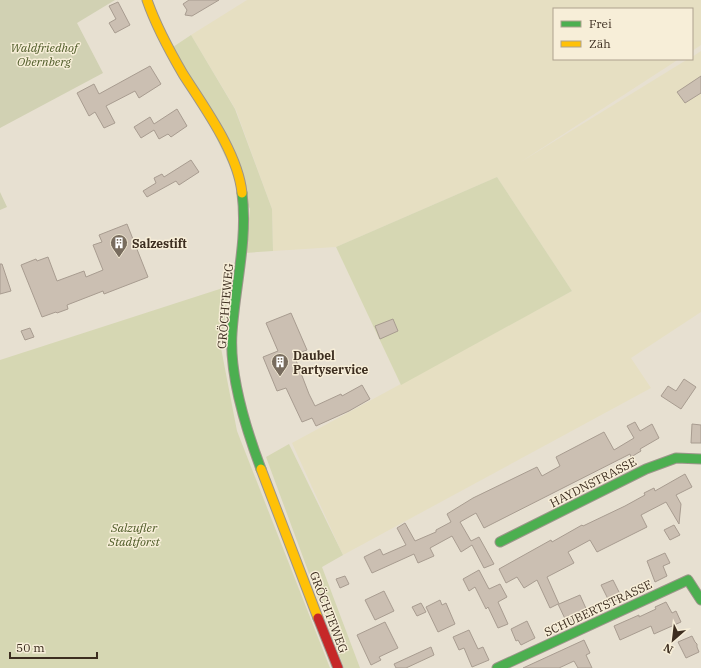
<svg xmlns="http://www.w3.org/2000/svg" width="701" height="668" viewBox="0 0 701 668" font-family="'IBM Plex Serif',serif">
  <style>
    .farmland { fill: #e6dfc2 }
    .green { fill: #d6d7b3 }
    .cemetery { fill: #d1d1b3 }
    .building { fill: #cbbfb2; stroke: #a89c90 }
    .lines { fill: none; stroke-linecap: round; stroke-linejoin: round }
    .fast-casing { stroke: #9c958a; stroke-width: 11 }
    .slow-casing { stroke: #9c958a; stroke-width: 11 }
    .jam-casing { stroke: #9c958a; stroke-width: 11 }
    .fast { stroke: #4caf50; stroke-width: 9 }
    .slow { stroke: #ffc107; stroke-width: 9 }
    .jam { stroke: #c62828; stroke-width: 9 }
    .labels { text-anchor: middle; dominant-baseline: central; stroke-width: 3; stroke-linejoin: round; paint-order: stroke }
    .park-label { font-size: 12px; font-style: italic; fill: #4d5a26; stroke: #f7eed8 }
    .poi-label { font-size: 12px; font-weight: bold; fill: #3d2e20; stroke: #f7eed8; text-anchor: start }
    .street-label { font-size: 12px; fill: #3d2e20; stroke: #f7eed8 }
  </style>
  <rect width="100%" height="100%" fill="#e7e0d1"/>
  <polygon class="farmland" points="247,0 701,0 701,45 692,51 692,9 554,9 554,59 679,59 519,163 688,59 692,59 692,57 701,51 701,312 631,358 651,388 343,555 292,443 572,291 497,177 336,247 273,251 272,209 236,110 191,35"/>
  <g class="green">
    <polygon points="191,35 235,109 272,209 273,251 245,253 250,209 173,47"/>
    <polygon points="497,177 572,291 401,385 336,247"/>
    <polygon points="229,286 221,348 237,431 330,668 0,668 0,360"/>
    <polygon points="289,444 343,555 322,567 360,668 344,668 266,457"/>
  </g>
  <g class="cemetery">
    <polygon points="0,0 115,0 77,23 103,73 0,128"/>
    <polygon points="0,192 7,207 0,210"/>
  </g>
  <g class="building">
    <polygon points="189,0 219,0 192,16 185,15 187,10 183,4"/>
    <polygon points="118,2 130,25 115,33 109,23 116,19 109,6"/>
    <polygon points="150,66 161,84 139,98 135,91 106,106 115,123 104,128 95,112 89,116 77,93 94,84 99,94"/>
    <polygon points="701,76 701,93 685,103 677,92"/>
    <polygon points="177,109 187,126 171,137 168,134 159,139 154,130 141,138 134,127 150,117 154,124"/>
    <polygon points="191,160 199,172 179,185 176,181 147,197 143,191 156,183 154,178 162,174 164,177"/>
    <polygon points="127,224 148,277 104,294 103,291 67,305 68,309 57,313 56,312 42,317 21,265 36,259 37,261 48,257 57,281 84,271 86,277 103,270 93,245 102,242 99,235"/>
    <polygon points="0,264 2,264 11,291 0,294"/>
    <polygon points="291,313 307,350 294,355 309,394 315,406 341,394 342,396 362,385 370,399 349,411 316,426 312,418 302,422 286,388 277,391 263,357 278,351 266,323"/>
    <polygon points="393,319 398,331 380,339 375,326"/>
    <polygon points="30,328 34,337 25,340 21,331"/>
    <polygon points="684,379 696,387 681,409 661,396 668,386 676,391"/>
    <polygon points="635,422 640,431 652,424 659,438 640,449 641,451 631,457 630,454 484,528 476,513 460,522 471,541 479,537 494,564 484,568 472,545 461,552 452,536 430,548 434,556 418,563 414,554 372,573 364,557 380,549 383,555 406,545 397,528 405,523 415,541 436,532 436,530 451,522 447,514 473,498 537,467 542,476 560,466 556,457 604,432 614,450 634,438 627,426"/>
    <polygon points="692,424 701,425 701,443 691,443"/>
    <polygon points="685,474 692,487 676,495 681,504 679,524 666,502 641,515 647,527 597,552 590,540 568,552 574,563 547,577 559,604 580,595 588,613 567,623 558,604 550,608 537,580 524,588 517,577 506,583 499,569 551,540 552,542 582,525 583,526 625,506 645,495 644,493 654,488 655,491"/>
    <polygon points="674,525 680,535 670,540 664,530"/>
    <polygon points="665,553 670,563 663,566 667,576 655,582 647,561"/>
    <polygon points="479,570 489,589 500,584 507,597 498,602 508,624 498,628 488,607 486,609 475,587 469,591 463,579"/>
    <polygon points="345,576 349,584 340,588 336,579"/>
    <polygon points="613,580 622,598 610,603 601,585"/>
    <polygon points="384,591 394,611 375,620 365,600"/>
    <polygon points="440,600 442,605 446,603 455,624 438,632 426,607"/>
    <polygon points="666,602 672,613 676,611 681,622 654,634 651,626 620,640 614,626 639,615 639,617 656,609 655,607"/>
    <polygon points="421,603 426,612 417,616 412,607"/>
    <polygon points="527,621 535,638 521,645 518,640 516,641 511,629"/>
    <polygon points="385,622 398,648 379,657 381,660 371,665 357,635"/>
    <polygon points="469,630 478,649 483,647 489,660 472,667 464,648 459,650 453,637"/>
    <polygon points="692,636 695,642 697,644 697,647 699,652 686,658 678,642"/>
    <polygon points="584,640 590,653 586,655 592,668 578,668 574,661 559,668 523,668"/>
    <polygon points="431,647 434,655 406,668 396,668 394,664"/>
  </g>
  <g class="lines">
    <defs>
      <g id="fast">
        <path d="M242,193C248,240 235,286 232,333C229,376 246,429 261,469"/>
        <polyline points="500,542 646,469 676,458 701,459"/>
        <polyline points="497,668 688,580 701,600"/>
      </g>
      <g id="slow">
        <path d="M147,0C156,26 169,50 183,74C204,107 238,153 242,193"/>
        <polyline points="261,469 318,618"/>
      </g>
      <polyline id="jam" points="318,618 338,668"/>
    </defs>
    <use href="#fast" class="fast-casing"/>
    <use href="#slow" class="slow-casing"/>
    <use href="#jam" class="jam-casing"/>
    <use href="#fast" class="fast"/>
    <use href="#slow" class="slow"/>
    <use href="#jam" class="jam"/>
  </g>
  <defs>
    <symbol id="building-pin" viewBox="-11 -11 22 30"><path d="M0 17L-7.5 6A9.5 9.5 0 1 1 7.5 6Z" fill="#786c5e" stroke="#f7eed8"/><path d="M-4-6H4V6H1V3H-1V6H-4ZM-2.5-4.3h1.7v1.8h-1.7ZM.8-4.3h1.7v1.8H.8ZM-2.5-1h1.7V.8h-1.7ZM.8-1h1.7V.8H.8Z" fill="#fff"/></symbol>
  </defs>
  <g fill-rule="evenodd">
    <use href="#building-pin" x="109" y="233" width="20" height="27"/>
    <use href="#building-pin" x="270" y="352" width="20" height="27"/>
  </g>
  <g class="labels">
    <g class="park-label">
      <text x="44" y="47">Waldfriedhof<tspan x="44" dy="14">Obernberg</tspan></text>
      <text x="134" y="527">Salzufler<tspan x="134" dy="14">Stadtforst</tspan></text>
    </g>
    <g class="poi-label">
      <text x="132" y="243">Salzestift</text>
      <text x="293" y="355">Daubel<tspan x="293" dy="14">Partyservice</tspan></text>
    </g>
    <g class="street-label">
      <text transform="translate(225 306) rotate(-85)">GRÖCHTEWEG</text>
      <text transform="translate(593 482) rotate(-27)">HAYDNSTRASSE</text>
      <text transform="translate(598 608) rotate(-25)">SCHUBERTSTRASSE</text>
      <text transform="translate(329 612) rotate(69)">GRÖCHTEWEG</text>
    </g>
  </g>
  <rect x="553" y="8" width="140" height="52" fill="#f7eed8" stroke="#ada18e"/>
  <rect x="561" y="21" width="20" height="6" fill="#4caf50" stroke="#ada18e"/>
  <text x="589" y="28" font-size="12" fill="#3d2e20">Frei</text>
  <rect x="561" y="41" width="20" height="6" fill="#ffc107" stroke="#ada18e"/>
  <text x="589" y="48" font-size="12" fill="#3d2e20">Zäh</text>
  <g transform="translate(673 640) rotate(208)" stroke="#f7eed8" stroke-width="3" paint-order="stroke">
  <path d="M0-3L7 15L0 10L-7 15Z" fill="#3d2e20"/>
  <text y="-6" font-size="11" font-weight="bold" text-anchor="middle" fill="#3d2e20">N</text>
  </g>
  <path d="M10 652v6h87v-6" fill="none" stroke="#3d2e20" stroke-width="2"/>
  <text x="16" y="652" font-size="12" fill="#3d2e20" stroke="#f7eed8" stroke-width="3" paint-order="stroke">50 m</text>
</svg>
